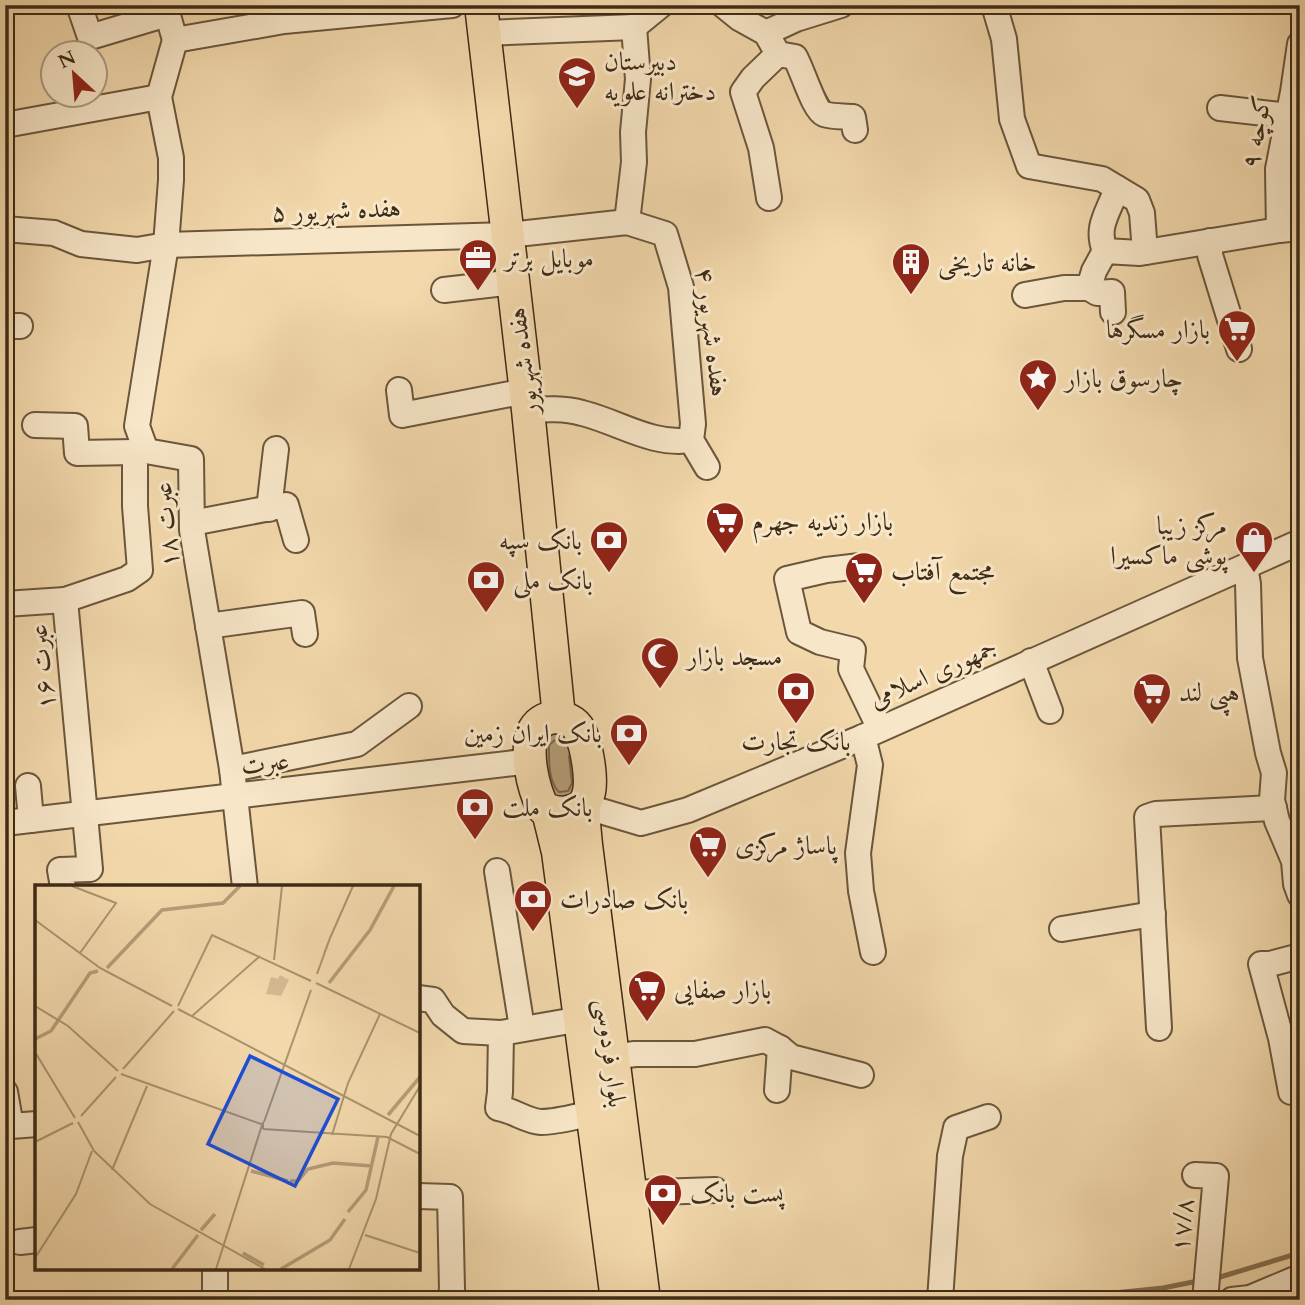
<svg xmlns="http://www.w3.org/2000/svg" width="1305" height="1305" viewBox="0 0 1305 1305" font-family="Cardo,Amiri,serif">
  <style>
    .water { fill: #b59d78; stroke: #856f51; stroke-width: 2 }
    .lines { fill: none; stroke-linecap: round; stroke-linejoin: round }
    .shore { stroke: #7a6447; stroke-width: 2 }
    .stream { stroke: #856f51; stroke-width: 5 }
    .minor-casing { stroke: #6b563b; stroke-width: 28 }
    .major-casing { stroke: #3e2b16; stroke-width: 35 }
    .minor { stroke: #f7e6c8; stroke-width: 24 }
    .major { stroke: #f2d8ab; stroke-width: 32 }
    .labels { text-anchor: middle; dominant-baseline: central; stroke-width: 6; stroke-linejoin: round; paint-order: stroke }
    .poi-label { font-size: 26px; fill: #3e2b16; stroke: #f7e6c8; text-anchor: start }
    .street-label { font-size: 26px; fill: #3e2b16; stroke: #f7e6c8 }
    .inset-river { fill: none; stroke: #b59d78; stroke-width: 3.5 }
    .inset-road { fill: none; stroke: #aa936f; stroke-width: 2 }
    .view { fill: #1d4ed8; fill-opacity: 0.15; stroke: #1d4ed8; stroke-width: 3.5 }
    .inset-edge { fill: none; stroke: #3e2b16; stroke-width: 3.5 }
  </style>
  <rect width="100%" height="100%" fill="#f2d8ab"/>
  <filter id="stains"><feTurbulence type="fractalNoise" baseFrequency=".00286" numOctaves="4"/><feColorMatrix values="0 0 0 0 .2 0 0 0 0 .09 0 0 0 0 .02 0 0 0 .5 -.17"/></filter>
  <radialGradient id="worn" r=".72"><stop offset=".6" stop-color="#630" stop-opacity="0"/><stop offset="1" stop-color="#630" stop-opacity=".3"/></radialGradient>
  <polygon class="water" points="561,732 568,733 579,775 572,797 558,799 548,792 543,740 547,736"/>
  <g class="lines">
    <path class="shore" d="M565,740H555L549,745C549,759 548,782 559,792L568,791L572,783L569,756"/>
    <g class="stream">
      <polyline points="1220,1277 1296,1254 1300,1249"/>
      <polyline points="1046,1300 1163,1288 1193,1282"/>
    </g>
    <defs>
      <g id="minor">
        <polyline points="79,5 90,37 167,14"/>
        <polyline points="165,5 175,40 159,97 171,158 171,180 166,245 137,426 146,451 191,459 192,530 232,769 245,887"/>
        <path d="M723,5L739,18L766,33L778,54L795,57C802,69 814,110 824,114C832,117 844,116 853,117L855,130"/>
        <path d="M994,5L1004,39L1012,119L1029,166L1102,179L1117,188C1109,212 1095,226 1105,251"/>
        <polyline points="634,27 661,5"/>
        <polyline points="484,33 634,27"/>
        <polyline points="766,33 796,19 841,5"/>
        <polyline points="175,40 284,21 452,5"/>
        <polyline points="1220,108 1289,116"/>
        <polyline points="5,125 159,97"/>
        <polyline points="1117,188 1137,200 1142,213 1145,252"/>
        <polyline points="769,198 761,148 743,92 753,78 778,54"/>
        <polyline points="627,222 634,162 633,132 638,79 634,27"/>
        <polyline points="5,229 54,233 81,244 137,250 166,245 508,235 627,222 665,234 681,287 693,424 691,440 707,467"/>
        <polyline points="1279,230 1278,169 1293,92 1300,44"/>
        <polyline points="1210,241 1210,255 1239,349"/>
        <polyline points="1089,288 1097,293 1112,292 1113,312"/>
        <polyline points="444,290 514,282"/>
        <polyline points="1025,295 1064,288 1089,288 1094,271 1105,251 1140,253 1279,230 1300,228"/>
        <polyline points="5,326 20,326"/>
        <polyline points="399,390 402,415 526,391"/>
        <path d="M528,410C546,409 565,408 582,413C619,422 652,446 691,440"/>
        <polyline points="35,425 75,426 77,453 135,452"/>
        <polyline points="269,509 276,449"/>
        <polyline points="192,523 286,505 296,540"/>
        <polyline points="860,566 826,570 787,579 799,632 820,642 853,650 851,669 880,729"/>
        <polyline points="1245,567 1248,584 1250,658 1268,753 1274,773 1272,800 1277,821 1294,861 1296,884 1300,895"/>
        <polyline points="5,604 65,600"/>
        <polyline points="208,626 302,613 305,634"/>
        <polyline points="1031,661 1050,711"/>
        <polyline points="863,737 870,765 858,853 861,891 873,952"/>
        <polyline points="232,769 357,744 409,706"/>
        <polyline points="28,786 31,820"/>
        <polyline points="584,806 641,823 688,810 863,737 1300,542"/>
        <polyline points="5,823 531,761"/>
        <polyline points="497,871 522,1028"/>
        <polyline points="63,887 60,870 90,869 65,600 127,579 140,570 135,506 135,452 146,451"/>
        <polyline points="1062,929 1153,914"/>
        <polyline points="418,998 433,1000 443,1015 463,1031 501,1033 581,1019"/>
        <polyline points="1159,1028 1147,817 1156,814 1274,808"/>
        <path d="M501,1033L500,1092L498,1108C513,1110 526,1121 541,1122C558,1122 577,1116 593,1113"/>
        <polyline points="612,1057 635,1054 695,1054 765,1040 780,1048 791,1057 861,1075"/>
        <polyline points="777,1090 780,1048"/>
        <polyline points="5,1092 11,1126 37,1124"/>
        <polyline points="1291,1092 1281,1038 1261,964 1270,964 1300,956"/>
        <polyline points="1195,1175 1216,1176 1205,1300"/>
        <polyline points="629,1193 715,1190"/>
        <polyline points="418,1196 450,1197 452,1289 450,1300"/>
        <polyline points="20,1242 37,1240"/>
        <polyline points="215,1300 215,1268"/>
        <polyline points="940,1300 950,1156 956,1128 988,1117"/>
        <polyline points="1232,1300 1250,1298 1300,1277"/>
      </g>
      <g id="major">
        <polyline points="481,5 528,410 559,717"/>
        <path d="M584,806C568,814 559,815 543,808C533,788 524,751 534,730C544,711 575,714 581,734C587,749 592,777 589,792C588,798 584,802 584,808C583,820 585,833 586,845L644,1300"/>
        <polyline points="548,811 558,852 617,1300"/>
      </g>
    </defs>
    <use href="#minor" class="minor-casing"/>
    <use href="#major" class="major-casing"/>
    <use href="#minor" class="minor"/>
    <use href="#major" class="major"/>
  </g>
  <defs>
    <symbol id="school-pin" viewBox="-11 -11 22 30"><path d="M0 17L-7.5 6A9.5 9.5 0 1 1 7.5 6Z" fill="#8f2418" stroke="#f7e6c8"/><path d="M0-5L7-2L0 1L-7-2ZM-4 1L0 2.5L4 1V4Q0 6-4 4Z" fill="#fff"/></symbol>
    <symbol id="office-pin" viewBox="-11 -11 22 30"><path d="M0 17L-7.5 6A9.5 9.5 0 1 1 7.5 6Z" fill="#8f2418" stroke="#f7e6c8"/><path d="M-6-3h4V-5.5h4V-3h4V5H-6ZM-1-4.5V-3h2v-1.5ZM-6 0V1H6V0Z" fill="#fff"/></symbol>
    <symbol id="building-pin" viewBox="-11 -11 22 30"><path d="M0 17L-7.5 6A9.5 9.5 0 1 1 7.5 6Z" fill="#8f2418" stroke="#f7e6c8"/><path d="M-4-6H4V6H1V3H-1V6H-4ZM-2.5-4.3h1.7v1.8h-1.7ZM.8-4.3h1.7v1.8H.8ZM-2.5-1h1.7V.8h-1.7ZM.8-1h1.7V.8H.8Z" fill="#fff"/></symbol>
    <symbol id="supermarket-pin" viewBox="-11 -11 22 30"><path d="M0 17L-7.5 6A9.5 9.5 0 1 1 7.5 6Z" fill="#8f2418" stroke="#f7e6c8"/><path d="M-6-5.5h2.5l.6 2H6L4.5 2H-2.5L-4.4-4H-6ZM-1.5 3.2a1.3 1.3 0 1 0 .1 0ZM3 3.2a1.3 1.3 0 1 0 .1 0Z" fill="#fff"/></symbol>
    <symbol id="sight-pin" viewBox="-11 -11 22 30"><path d="M0 17L-7.5 6A9.5 9.5 0 1 1 7.5 6Z" fill="#8f2418" stroke="#f7e6c8"/><path d="M0-6L1.8-2.2L6-1.7L2.9 1.2L3.7 5.4L0 3.3L-3.7 5.4L-2.9 1.2L-6-1.7L-1.8-2.2Z" fill="#fff"/></symbol>
    <symbol id="bank-pin" viewBox="-11 -11 22 30"><path d="M0 17L-7.5 6A9.5 9.5 0 1 1 7.5 6Z" fill="#8f2418" stroke="#f7e6c8"/><path d="M-6-4H6V4H-6ZM0-2.3a2.3 2.3 0 1 0 0 4.6a2.3 2.3 0 1 0 0-4.6Z" fill="#fff"/></symbol>
    <symbol id="shop-pin" viewBox="-11 -11 22 30"><path d="M0 17L-7.5 6A9.5 9.5 0 1 1 7.5 6Z" fill="#8f2418" stroke="#f7e6c8"/><path d="M-5-2.5h2.3a2.7 3.5 0 0 1 5.4 0H5L5.5 6h-11ZM-1.5-2.5h3a1.5 2.3 0 0 0-3 0Z" fill="#fff"/></symbol>
    <symbol id="mosque-pin" viewBox="-11 -11 22 30"><path d="M0 17L-7.5 6A9.5 9.5 0 1 1 7.5 6Z" fill="#8f2418" stroke="#f7e6c8"/><path d="M3.5-4.9A6 6 0 1 0 3.5 4.9A5 5 0 1 1 3.5-4.9Z" fill="#fff"/></symbol>
  </defs>
  <g fill-rule="evenodd">
    <use href="#school-pin" x="555" y="54" width="44" height="60"/>
    <use href="#office-pin" x="456" y="236" width="44" height="60"/>
    <use href="#building-pin" x="889" y="240" width="44" height="60"/>
    <use href="#supermarket-pin" x="1215" y="307" width="44" height="60"/>
    <use href="#sight-pin" x="1016" y="356" width="44" height="60"/>
    <use href="#supermarket-pin" x="703" y="499" width="44" height="60"/>
    <use href="#bank-pin" x="587" y="518" width="44" height="60"/>
    <use href="#shop-pin" x="1232" y="518" width="44" height="60"/>
    <use href="#supermarket-pin" x="842" y="549" width="44" height="60"/>
    <use href="#bank-pin" x="464" y="558" width="44" height="60"/>
    <use href="#mosque-pin" x="638" y="634" width="44" height="60"/>
    <use href="#bank-pin" x="774" y="669" width="44" height="60"/>
    <use href="#supermarket-pin" x="1130" y="670" width="44" height="60"/>
    <use href="#bank-pin" x="607" y="711" width="44" height="60"/>
    <use href="#bank-pin" x="453" y="785" width="44" height="60"/>
    <use href="#supermarket-pin" x="686" y="823" width="44" height="60"/>
    <use href="#bank-pin" x="511" y="877" width="44" height="60"/>
    <use href="#supermarket-pin" x="625" y="967" width="44" height="60"/>
    <use href="#bank-pin" x="641" y="1171" width="44" height="60"/>
  </g>
  <g class="labels">
    <g class="poi-label">
      <text x="604" y="61">دبیرستان<tspan x="604" dy="30">دخترانه علویه</tspan></text>
      <text x="505" y="258">موبایل برتر</text>
      <text x="938" y="262">خانه تاریخی</text>
      <text x="1210" y="329" text-anchor="end">بازار مسگرها</text>
      <text x="1065" y="378">چارسوق بازار</text>
      <text x="752" y="521">بازار زندیه جهرم</text>
      <text x="1227" y="525" text-anchor="end">مرکز زیبا<tspan x="1227" dy="30">پوشی ماکسیرا</tspan></text>
      <text x="582" y="540" text-anchor="end">بانک سپه</text>
      <text x="891" y="571">مجتمع آفتاب</text>
      <text x="513" y="580">بانک ملی</text>
      <text x="687" y="656">مسجد بازار</text>
      <text x="1179" y="692">هپی لند</text>
      <text x="602" y="733" text-anchor="end">بانک ایران زمین</text>
      <text x="796" y="741" text-anchor="middle">بانک تجارت</text>
      <text x="502" y="807">بانک ملت</text>
      <text x="735" y="845">پاساژ مرکزی</text>
      <text x="560" y="899">بانک صادرات</text>
      <text x="674" y="989">بازار صفایی</text>
      <text x="690" y="1193">پست بانک</text>
    </g>
    <g class="street-label">
      <text transform="translate(1256 132) rotate(-80)">کوچه ۹</text>
      <text transform="translate(336 210) rotate(-2)">هفده شهریور ۵</text>
      <text transform="translate(712 332) rotate(83)">هفده شهریور ۴</text>
      <text transform="translate(523 361) rotate(-97)">هفده شهریور</text>
      <text transform="translate(166 525) rotate(-95)">عبرت ۱۸</text>
      <text transform="translate(42 667) rotate(-96)">عبرت ۱۶</text>
      <text transform="translate(933 673) rotate(-24)">جمهوری اسلامی</text>
      <text transform="translate(265 763) rotate(-7)">عبرت</text>
      <text transform="translate(611 1053) rotate(83)">بلوار فردوسی</text>
      <text transform="translate(1182 1225) rotate(-85)">۱۷/۸</text>
    </g>
  </g>
  <g transform="translate(35 885)">
    <rect width="385" height="385" fill="#f2d8ab"/>
    <path d="M245,90L254,95L246,111L231,109L236,92L243,94Z" fill="#d3bb92"/>
    <path class="inset-river" d="M72,83L127,25L188,18L205,1M294,98L335,45L359,1M0,154L16,146L55,88L63,86M353,230L385,192M216,286L253,296M255,296H263L273,284L298,278L337,281M313,327L331,305L343,252M166,345L180,329M208,368L229,380M137,384L163,350M246,384L295,355L310,334"/>
    <path class="inset-road" d="M37,1L81,18L45,68M0,35L65,83L137,121M295,53L318,1M239,75L247,1M282,89L295,53L289,69M281,98L385,148M0,121L33,141L83,186M143,121L177,50L276,96M143,124L385,251M157,131L225,71M0,167L40,233M88,184L139,126M86,189L226,239M46,231L81,192M43,237L59,266L115,319L230,384M229,237L276,105M228,244L352,252L385,269M297,250L313,198L345,129M0,257L38,238M77,285L112,201M330,350L385,368M0,373L41,309L57,266M181,384L228,237V244M314,384L341,314L356,249L385,201"/>
    <path class="view" d="M215,171L303,214L260,301L173,259Z"/>
    <rect width="385" height="385" class="inset-edge"/>
  </g>
  <rect width="1305" height="1305" fill="none" stroke="#f2d8ab" stroke-width="28"/>
  <rect x="7" y="7" width="1291" height="1291" fill="none" stroke="#3e2b16" stroke-width="3.5"/>
  <rect x="14" y="14" width="1277" height="1277" fill="none" stroke="#3e2b16" stroke-width="2"/>
  <g transform="translate(74 74) rotate(334)"><circle r="33" fill="#f7e6c8" stroke="#ad9b81" stroke-width="2"/>
  <path d="M0-5L12 26L0 18L-12 26Z" fill="#8f2418"/>
  <text y="-10" font-size="19" font-weight="bold" text-anchor="middle" fill="#3e2b16">N</text>
  </g>
  <rect width="100%" height="100%" filter="url(#stains)"/>
  <rect width="100%" height="100%" fill="url(#worn)"/>
</svg>
